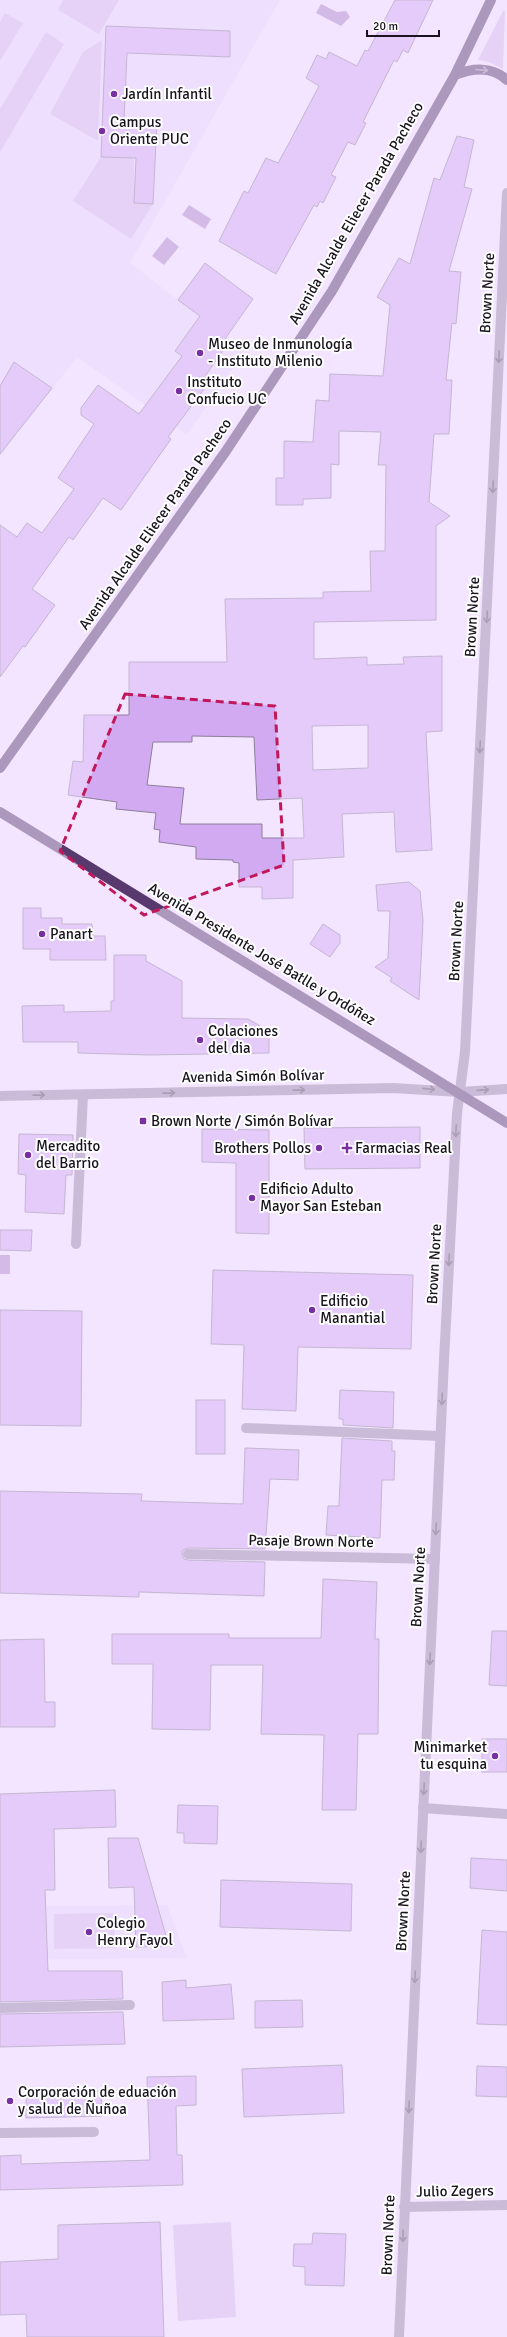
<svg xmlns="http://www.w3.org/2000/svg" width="507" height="2337" viewBox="0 0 507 2337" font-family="Signika,sans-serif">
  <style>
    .built { fill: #ecd7fe }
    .green { fill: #d7bbee }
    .water { fill: #ad86cb }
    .building { fill: #d2aaf1; stroke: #8d7e9a; fill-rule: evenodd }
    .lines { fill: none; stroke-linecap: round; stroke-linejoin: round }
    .minor { stroke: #9a89a8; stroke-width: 10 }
    .major { stroke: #58396d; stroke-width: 10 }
    .oneway { stroke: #9b88a7 }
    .oneway2 { stroke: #53485c }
    .marked { fill: none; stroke: #c2185b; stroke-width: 3; stroke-dasharray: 8 5; stroke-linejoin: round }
    .poi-dot { fill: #772fa2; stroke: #fff; stroke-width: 1.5 }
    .labels { text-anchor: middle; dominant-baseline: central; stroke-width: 4; stroke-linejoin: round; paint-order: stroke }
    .poi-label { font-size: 15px; fill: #19131e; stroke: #fff; text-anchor: start }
    .street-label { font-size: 15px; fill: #19131e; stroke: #fff }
  </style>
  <rect width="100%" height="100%" fill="#f3e5ff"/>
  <g class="built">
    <polygon points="0,0 280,0 130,263 245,351 187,435 77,357 0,457"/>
    <polygon points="167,1905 187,1958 0,1960 0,1906"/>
  </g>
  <g class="green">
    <polygon points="63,0 119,0 99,34 58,10"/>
    <polygon points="503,11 505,11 503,69 489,62 478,60"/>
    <polygon points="5,13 23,23 0,61 0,22"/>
    <polygon points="46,32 64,44 0,152 0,109"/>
    <polygon points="102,40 98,141 50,114 83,52"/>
    <polygon points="101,157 134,158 134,203 153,204 131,239 73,201"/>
    <polygon points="114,1913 115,1948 54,1949 54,1914"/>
    <polygon points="231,2222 236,2317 178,2321 173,2225"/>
  </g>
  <g class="water">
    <polygon points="321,4 337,12 346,11 350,17 341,26 316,13"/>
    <polygon points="189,205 211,219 205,229 182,215"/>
    <polygon points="167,237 179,247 164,265 152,256"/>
    <rect x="0" y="1255" width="10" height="19"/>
  </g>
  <g class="building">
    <polygon points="395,0 433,0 408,53 403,50 397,62 394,60 363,122 366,123 355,145 348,142 331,175 336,177 323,203 320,201 317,207 314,205 276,274 219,241 244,191 248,193 266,158 278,163 288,145 319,86 306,78 317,55 326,59 329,52 357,66 365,50 368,51"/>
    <polygon points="106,26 230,31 230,57 127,53 124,120 157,121 153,204 134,203 136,158 101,157"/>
    <path d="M457,136L474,140L464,187L472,189L449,271L461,272L456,324L452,323L446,380H452L449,434H434L429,502L450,516L436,526V620L314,622V659L367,657V665L404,664L403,657L442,656V731L426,732L432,850L396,852L394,812L342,814L344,857L293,860V898L262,899V887H239V863L233,862V860L196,859V847L159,842L160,830L154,829L156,813L116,809L117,802L68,795L73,761L83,762L84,715H129V662H227L225,599L323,598V592L371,591L370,551H385L386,465H378L381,432L339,431V465L331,464V498L303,499V505H276V478H284V441L313,442L316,400L329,401L330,374L383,376L390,305L377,297L399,258L410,264L434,178L440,180ZM368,725V768L313,770L312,726ZM192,736L254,737L257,800L302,798L304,838H262V824H180L184,788L147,785L153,742H192Z"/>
    <polygon points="205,263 253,299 220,346 224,349 199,385 204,389 168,437 171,439 121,510 103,498 73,540 69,537 32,589 55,605 25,647 23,646 0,677 0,525 17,537 27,523 42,533 74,489 58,478 94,424 81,415 81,408 98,385 139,414 182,356 175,351 200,316 178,300"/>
    <polygon points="14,362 52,388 0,454 0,386"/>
    <polygon points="409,882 420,891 423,921 419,1000 390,981 392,978 375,967 388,958 390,911 378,911 376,885"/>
    <polygon points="23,908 41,908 41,918 62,918 62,924 92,924 93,936 105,936 106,960 50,960 50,949 23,949"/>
    <polygon points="323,924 340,935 340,943 330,957 310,944"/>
    <polygon points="114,955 146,955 146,961 182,981 182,1018 248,1019 269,1031 269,1053 150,1055 78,1053 78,1042 23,1042 22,1006 64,1005 64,1012 111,1011 111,1001 114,1001"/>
    <polygon points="420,1127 420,1168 305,1169 304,1128"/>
    <polygon points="202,1129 269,1130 269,1234 236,1233 236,1163 202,1162"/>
    <polygon points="19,1134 73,1135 72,1175 66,1175 64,1214 25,1212 26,1175 18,1174"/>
    <polygon points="0,1230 32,1230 31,1251 0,1250"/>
    <polygon points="213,1270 413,1275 411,1349 298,1347 296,1411 242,1409 244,1345 211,1344"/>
    <polygon points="0,1310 82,1311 81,1426 0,1425"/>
    <polygon points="340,1390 394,1392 393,1428 343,1425 343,1419 339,1419"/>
    <rect x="196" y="1400" width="29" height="54"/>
    <polygon points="342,1438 392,1441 392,1451 395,1451 394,1480 382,1480 380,1538 326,1535 328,1506 339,1506"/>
    <polygon points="245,1448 299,1450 298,1480 270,1479 265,1549 188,1548 183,1550 182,1554 184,1559 188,1560 265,1562 264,1596 139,1592 139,1597 0,1593 0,1491 142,1494 141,1501 243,1504"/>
    <polygon points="323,1579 377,1582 375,1639 379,1639 378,1734 358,1734 356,1810 322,1810 324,1735 261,1734 263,1665 211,1665 210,1730 152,1729 153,1664 112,1664 112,1634 229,1634 229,1638 321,1638"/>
    <polygon points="492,1631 507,1631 507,1686 489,1685"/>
    <polygon points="44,1639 45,1702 55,1702 55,1727 0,1727 0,1640"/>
    <rect x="482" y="1739" width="25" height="33"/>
    <polygon points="115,1790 116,1827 54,1829 55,1890 45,1890 48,1971 122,1971 123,1999 0,2002 0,1794"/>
    <polygon points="178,1805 218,1806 217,1844 184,1843 184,1833 177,1833"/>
    <polygon points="108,1838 138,1838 169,1946 136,1947 134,1887 109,1888"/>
    <polygon points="471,1858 507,1860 507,1891 470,1888"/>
    <polygon points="221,1880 352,1884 351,1931 220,1927"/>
    <polygon points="482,1930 507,1932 507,2025 477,2024"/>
    <polygon points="186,1980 186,1988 231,1984 234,2019 163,2021 162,1982"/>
    <polygon points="302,2000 303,2027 255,2028 255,2001"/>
    <polygon points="123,2012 125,2044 0,2047 0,2014"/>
    <polygon points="342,2065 344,2113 244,2117 242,2069"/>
    <polygon points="477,2066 507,2067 507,2097 476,2096"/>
    <polygon points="196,2076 196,2105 176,2106 177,2155 182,2155 183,2185 0,2190 0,2156 21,2155 21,2164 150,2160 147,2077"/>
    <polygon points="101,2091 102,2116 26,2118 26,2093"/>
    <polygon points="160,2222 164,2337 27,2337 26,2314 0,2315 0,2262 58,2259 58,2225"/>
    <polygon points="313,2233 346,2234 344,2286 305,2285 305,2267 293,2266 294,2244 312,2244"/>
  </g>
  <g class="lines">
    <g class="minor">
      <polyline points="0,1096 393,1088 459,1092 507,1089"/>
      <polyline points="76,1244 83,1095"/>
      <polyline points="246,1428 440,1436"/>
      <polyline points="188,1554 435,1559"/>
      <polyline points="423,1808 507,1814"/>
      <polyline points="0,2008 130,2005"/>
      <polyline points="0,2133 94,2132"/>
      <polyline points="404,2207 507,2205"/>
      <polyline points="399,2337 444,1360 457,1113 465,1052 507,193"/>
    </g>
    <g class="major">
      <path d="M455,75C472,68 492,66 507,80"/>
      <polyline points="0,768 226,451 332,291 455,75 491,0"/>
      <polyline points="0,812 507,1123"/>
    </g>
  </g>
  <defs><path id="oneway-shaft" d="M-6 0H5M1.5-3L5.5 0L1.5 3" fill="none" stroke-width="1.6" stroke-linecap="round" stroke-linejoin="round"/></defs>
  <use class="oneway" href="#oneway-shaft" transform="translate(482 70) rotate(5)"/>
  <g class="oneway2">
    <use href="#oneway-shaft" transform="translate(499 357) rotate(93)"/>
    <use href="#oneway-shaft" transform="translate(493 487) rotate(93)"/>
    <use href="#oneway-shaft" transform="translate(487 617) rotate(93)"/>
    <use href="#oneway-shaft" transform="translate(480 747) rotate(93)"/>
    <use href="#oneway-shaft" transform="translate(429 1089) rotate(6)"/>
    <use href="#oneway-shaft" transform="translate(299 1090) rotate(-1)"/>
    <use href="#oneway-shaft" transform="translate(483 1090) rotate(-4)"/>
    <use href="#oneway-shaft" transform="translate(169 1093) rotate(-1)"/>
    <use href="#oneway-shaft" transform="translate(39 1095) rotate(-1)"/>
    <use href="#oneway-shaft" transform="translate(456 1131) rotate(93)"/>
    <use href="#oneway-shaft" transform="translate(449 1260) rotate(93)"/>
    <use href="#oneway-shaft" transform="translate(442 1399) rotate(93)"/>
    <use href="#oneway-shaft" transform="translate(436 1529) rotate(93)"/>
    <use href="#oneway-shaft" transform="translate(430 1659) rotate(93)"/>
    <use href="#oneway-shaft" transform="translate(424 1789) rotate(93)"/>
    <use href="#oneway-shaft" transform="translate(421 1847) rotate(93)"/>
    <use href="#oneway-shaft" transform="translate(415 1977) rotate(93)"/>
    <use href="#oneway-shaft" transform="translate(409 2107) rotate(93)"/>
    <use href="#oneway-shaft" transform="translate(403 2236) rotate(92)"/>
  </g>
  <path d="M0 0H507V2337H0ZM125,694L275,706L284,865L144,915L60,851Z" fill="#f3e5ff" fill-opacity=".55" fill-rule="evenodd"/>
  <path class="marked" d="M125,694L275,706L284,865L144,915L60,851Z"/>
  <g class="poi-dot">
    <circle cx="114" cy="94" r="4"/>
    <circle cx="102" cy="131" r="4"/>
    <circle cx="200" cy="353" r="4"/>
    <circle cx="179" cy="391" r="4"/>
    <circle cx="42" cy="934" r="4"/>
    <circle cx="200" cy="1040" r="4"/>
    <rect x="139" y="1117" width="8" height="8" rx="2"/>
    <circle cx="319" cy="1148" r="4"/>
    <path d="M345 1142h4v4h4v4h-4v4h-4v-4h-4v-4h4z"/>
    <circle cx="28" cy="1155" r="4"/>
    <circle cx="252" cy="1198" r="4"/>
    <circle cx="312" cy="1310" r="4"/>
    <circle cx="495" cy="1756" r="4"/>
    <circle cx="89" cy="1932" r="4"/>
    <circle cx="10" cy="2101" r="4"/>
  </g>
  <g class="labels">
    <g class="poi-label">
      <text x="122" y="94">Jardín Infantil</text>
      <text x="110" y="122">Campus<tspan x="110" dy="17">Oriente PUC</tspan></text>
      <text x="208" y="344">Museo de Inmunología<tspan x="208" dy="17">- Instituto Milenio</tspan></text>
      <text x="187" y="382">Instituto<tspan x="187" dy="17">Confucio UC</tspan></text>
      <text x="50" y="934">Panart</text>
      <text x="208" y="1031">Colaciones<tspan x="208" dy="17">del dia</tspan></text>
      <text x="151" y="1121">Brown Norte / Simón Bolívar</text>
      <text x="36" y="1146">Mercadito<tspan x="36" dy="17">del Barrio</tspan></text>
      <text x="311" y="1148" text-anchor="end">Brothers Pollos</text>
      <text x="355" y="1148">Farmacias Real</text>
      <text x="260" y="1189">Edificio Adulto<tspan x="260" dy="17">Mayor San Esteban</tspan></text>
      <text x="320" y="1301">Edificio<tspan x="320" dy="17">Manantial</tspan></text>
      <text x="487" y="1747" text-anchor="end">Minimarket<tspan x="487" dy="17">tu esquina</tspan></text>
      <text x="97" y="1923">Colegio<tspan x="97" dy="17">Henry Fayol</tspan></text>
      <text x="18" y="2092">Corporación de eduación<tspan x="18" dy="17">y salud de Ñuñoa</tspan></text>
    </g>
    <g class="street-label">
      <text transform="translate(356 213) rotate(-60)">Avenida Alcalde Eliecer Parada Pacheco</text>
      <text transform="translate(487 293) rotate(-87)">Brown Norte</text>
      <text transform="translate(155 524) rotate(-55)">Avenida Alcalde Eliecer Parada Pacheco</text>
      <text transform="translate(472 617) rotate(-87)">Brown Norte</text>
      <text transform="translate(456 941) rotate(-87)">Brown Norte</text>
      <text transform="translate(262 954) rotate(31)">Avenida Presidente José Batlle y Ordóñez</text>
      <text transform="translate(253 1076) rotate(-1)">Avenida Simón Bolívar</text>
      <text transform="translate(434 1264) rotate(-87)">Brown Norte</text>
      <text transform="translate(311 1541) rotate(1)">Pasaje Brown Norte</text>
      <text transform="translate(418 1587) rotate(-87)">Brown Norte</text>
      <text transform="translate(403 1911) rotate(-87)">Brown Norte</text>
      <text transform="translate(455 2191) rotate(-1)">Julio Zegers</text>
      <text transform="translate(388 2235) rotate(-88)">Brown Norte</text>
    </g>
  </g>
  <path d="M367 30v6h72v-6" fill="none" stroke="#19131e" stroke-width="2"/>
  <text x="373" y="30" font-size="12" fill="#19131e" stroke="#ffffff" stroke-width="3" paint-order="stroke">20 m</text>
</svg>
